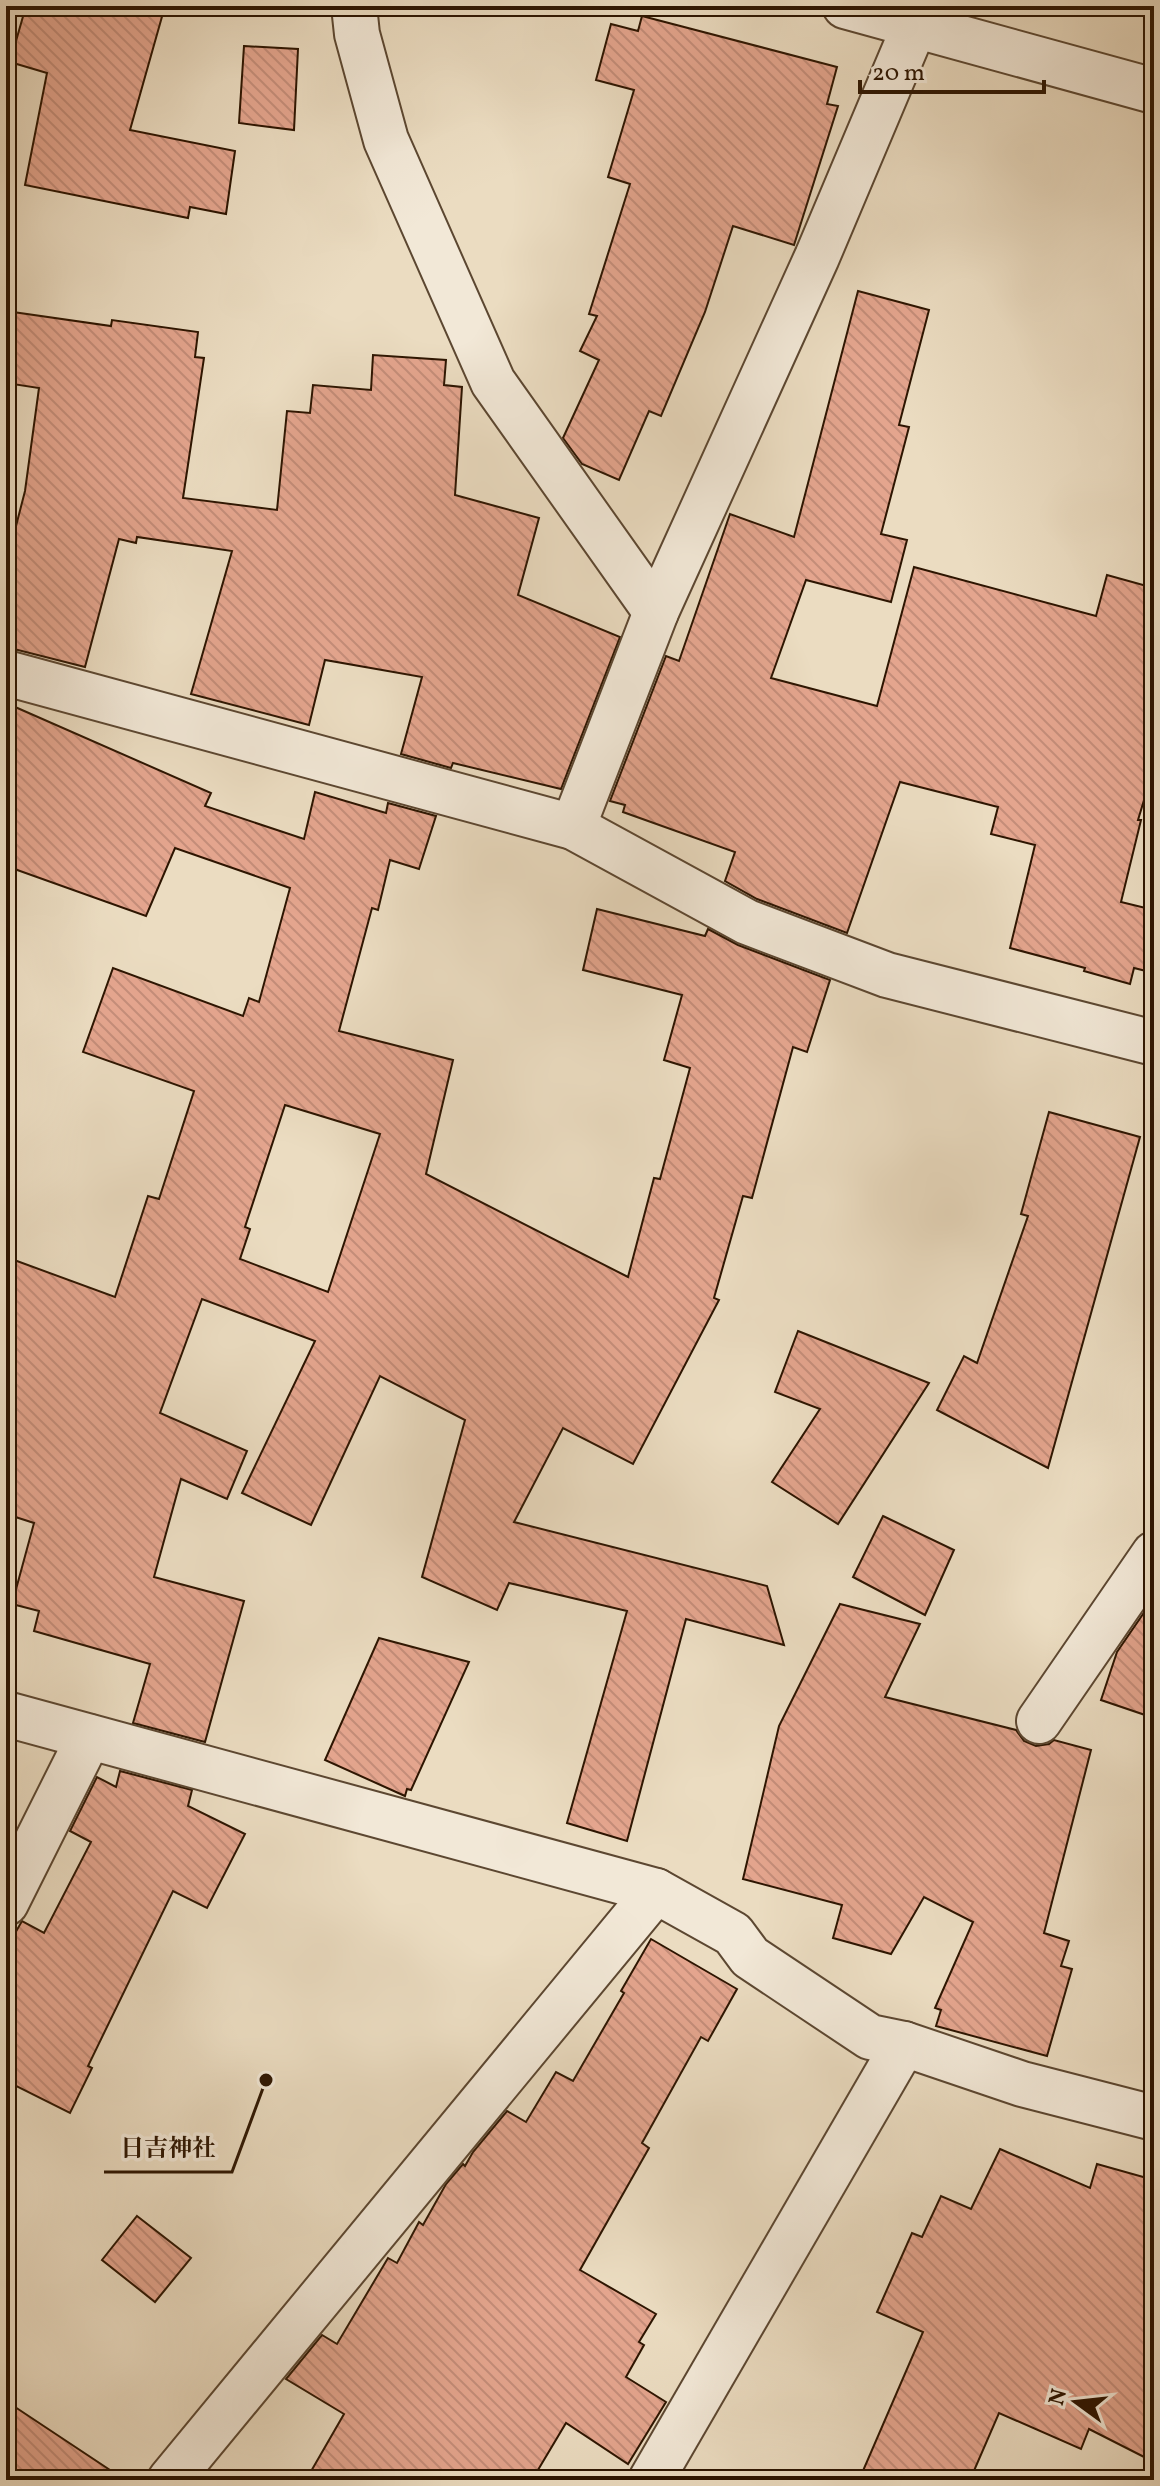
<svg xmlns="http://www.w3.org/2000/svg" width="1160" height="2486" viewBox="0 0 1160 2486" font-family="Vollkorn,'Noto Serif JP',serif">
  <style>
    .building { fill: url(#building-back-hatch); stroke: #2d1501; stroke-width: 2; fill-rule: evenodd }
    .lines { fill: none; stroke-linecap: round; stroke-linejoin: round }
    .minor-casing { stroke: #5c4731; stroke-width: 48 }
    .minor { stroke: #f2e8d7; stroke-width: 44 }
    .leader { fill: none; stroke: #2d1501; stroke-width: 3 }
    .callout-dot { fill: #2d1501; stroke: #f2e8d7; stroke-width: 3 }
    .callout-label { font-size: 24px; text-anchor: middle; font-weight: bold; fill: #2d1501; stroke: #f2e8d7; stroke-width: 7; stroke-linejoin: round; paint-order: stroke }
  </style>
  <defs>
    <pattern id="building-back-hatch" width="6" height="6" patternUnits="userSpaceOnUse" patternTransform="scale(2)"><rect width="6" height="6" fill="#e4a58e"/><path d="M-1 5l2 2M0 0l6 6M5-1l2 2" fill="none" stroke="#c48d79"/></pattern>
  </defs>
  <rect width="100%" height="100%" fill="#ebdcc1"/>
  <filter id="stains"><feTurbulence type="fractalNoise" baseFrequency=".0025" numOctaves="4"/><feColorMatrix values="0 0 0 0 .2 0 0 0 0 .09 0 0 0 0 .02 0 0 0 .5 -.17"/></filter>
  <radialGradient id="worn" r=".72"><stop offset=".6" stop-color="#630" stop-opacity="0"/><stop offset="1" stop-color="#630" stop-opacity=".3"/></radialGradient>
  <g class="building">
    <polygon points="26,6 165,6 130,130 235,151 226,214 190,207 188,218 25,185 47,73 10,62"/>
    <polygon points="642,16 837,67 827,104 838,106 794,245 733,226 705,312 661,416 649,411 619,480 582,464 563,438 599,360 580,351 597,316 589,314 630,184 608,177 634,90 596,80 611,24 638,31"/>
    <polygon points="244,46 298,49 294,130 239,123"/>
    <polygon points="858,291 929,310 899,425 909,427 881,534 907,540 891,602 806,580 771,678 877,706 914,567 1096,616 1107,575 1154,588 1154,767 1138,820 1141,820 1121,902 1154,910 1154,973 1134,968 1130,984 1084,971 1085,968 1010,948 1035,845 991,834 998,807 900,782 847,933 757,899 725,881 735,852 623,812 625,805 610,801 666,656 679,661 730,514 794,537"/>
    <polygon points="6,311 111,326 112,320 198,332 195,357 204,358 183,498 277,510 287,411 310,413 313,385 371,390 373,355 446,360 444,385 462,387 455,495 539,518 518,595 620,637 561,789 453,763 451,768 401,754 422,677 325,660 309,725 191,694 232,551 137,537 136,543 119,539 85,667 6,647 6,565 25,491 39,388 6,383"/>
    <path d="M6,703L211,793L205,806L304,839L315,792L386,813L388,803L436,816L419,869L390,860L378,910L372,908L339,1031L453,1060L426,1174L628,1277L654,1178L660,1179L690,1068L664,1060L682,995L583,970L597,909L705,936L708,929L738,945L830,980L807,1052L793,1047L752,1198L743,1196L714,1298L719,1300L633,1464L563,1428L514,1522L767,1586L784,1645L686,1619L627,1841L567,1823L627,1611L509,1583L497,1610L422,1577L465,1420L380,1376L311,1525L242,1493L315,1341L202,1299L160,1413L247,1451L227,1499L181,1479L154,1577L244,1601L205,1742L133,1723L150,1664L34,1631L39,1611L12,1604L34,1523L6,1514V1257L115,1297L148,1196L159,1199L194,1091L83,1052L113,968L243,1016L249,998L259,1002L290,888L175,848L146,916L6,866ZM285,1105L380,1134L328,1292L240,1259L250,1229L245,1227Z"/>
    <polygon points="1049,1112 1140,1137 1048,1468 937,1410 964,1356 977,1363 1028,1216 1021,1214"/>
    <polygon points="798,1331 929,1383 838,1524 772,1482 820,1409 775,1392"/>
    <polygon points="883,1516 954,1550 925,1615 853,1577"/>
    <polygon points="1154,1598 1154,1718 1101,1700 1117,1652"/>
    <polygon points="840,1604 920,1624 885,1697 1016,1730 1024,1741 1036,1746 1049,1744 1054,1740 1091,1750 1044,1933 1069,1941 1061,1966 1072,1969 1047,2056 936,2026 941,2010 935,2008 973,1922 924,1897 891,1954 833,1938 842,1905 743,1879 779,1726"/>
    <polygon points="379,1638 469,1662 411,1790 407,1789 405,1796 325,1760"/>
    <polygon points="120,1771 192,1790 188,1806 245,1834 207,1908 173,1891 88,2066 92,2068 70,2113 6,2081 6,1949 22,1921 44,1933 91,1842 70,1831 97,1777 116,1787"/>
    <polygon points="651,1939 737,1989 708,2041 701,2037 642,2143 649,2148 580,2270 656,2314 639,2342 644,2345 626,2377 666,2402 628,2464 566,2423 532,2480 306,2480 344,2414 286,2379 322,2335 337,2344 388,2258 397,2263 419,2222 423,2225 446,2184 463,2164 465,2166 473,2152 507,2111 526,2122 556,2072 573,2081 624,1993 621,1991"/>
    <polygon points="1000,2149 1090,2188 1097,2164 1154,2180 1154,2462 1089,2429 1081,2449 999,2413 970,2480 859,2480 923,2332 877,2312 912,2233 922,2237 941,2196 971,2209"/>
    <polygon points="137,2216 191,2258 155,2302 102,2260"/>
    <polygon points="6,2401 125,2480 6,2480"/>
  </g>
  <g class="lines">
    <defs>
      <g id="minor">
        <polyline points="354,6 357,34 386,140 493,382 656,612"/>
        <polyline points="845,6 1154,91"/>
        <polyline points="6,673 573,827 747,922 887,975 1154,1043"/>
        <polyline points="573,827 656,612 817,257 923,6"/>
        <polyline points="6,1714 656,1891 733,1934 750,1957 870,2037 904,2044 1022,2084 1154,2118"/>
        <polyline points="1039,1721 1154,1554"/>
        <polyline points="6,1903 89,1737"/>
        <polyline points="170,2480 656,1891"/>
        <polyline points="651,2480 904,2044"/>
      </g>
    </defs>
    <use href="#minor" class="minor-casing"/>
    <use href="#minor" class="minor"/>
  </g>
  <path class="leader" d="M266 2080L232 2172H104"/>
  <circle class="callout-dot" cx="266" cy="2080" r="8"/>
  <g class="callout-label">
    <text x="168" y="2156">日吉神社</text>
  </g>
  <rect width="1160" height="2486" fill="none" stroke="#ebdcc1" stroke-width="32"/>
  <rect x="8" y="8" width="1144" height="2470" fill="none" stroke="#2d1501" stroke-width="4"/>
  <rect x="16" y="16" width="1128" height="2454" fill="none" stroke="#2d1501" stroke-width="2"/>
  <g transform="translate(1076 2402) rotate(285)" stroke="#f2e8d7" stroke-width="6" paint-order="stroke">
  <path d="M0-6L14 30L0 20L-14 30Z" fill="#2d1501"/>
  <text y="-12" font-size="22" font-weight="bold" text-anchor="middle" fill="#2d1501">N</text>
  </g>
  <path d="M860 80v12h184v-12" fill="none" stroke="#2d1501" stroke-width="4"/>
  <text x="872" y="80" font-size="24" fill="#2d1501" stroke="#f2e8d7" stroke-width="6" paint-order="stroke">20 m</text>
  <rect width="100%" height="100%" filter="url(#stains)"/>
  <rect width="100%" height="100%" fill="url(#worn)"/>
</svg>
